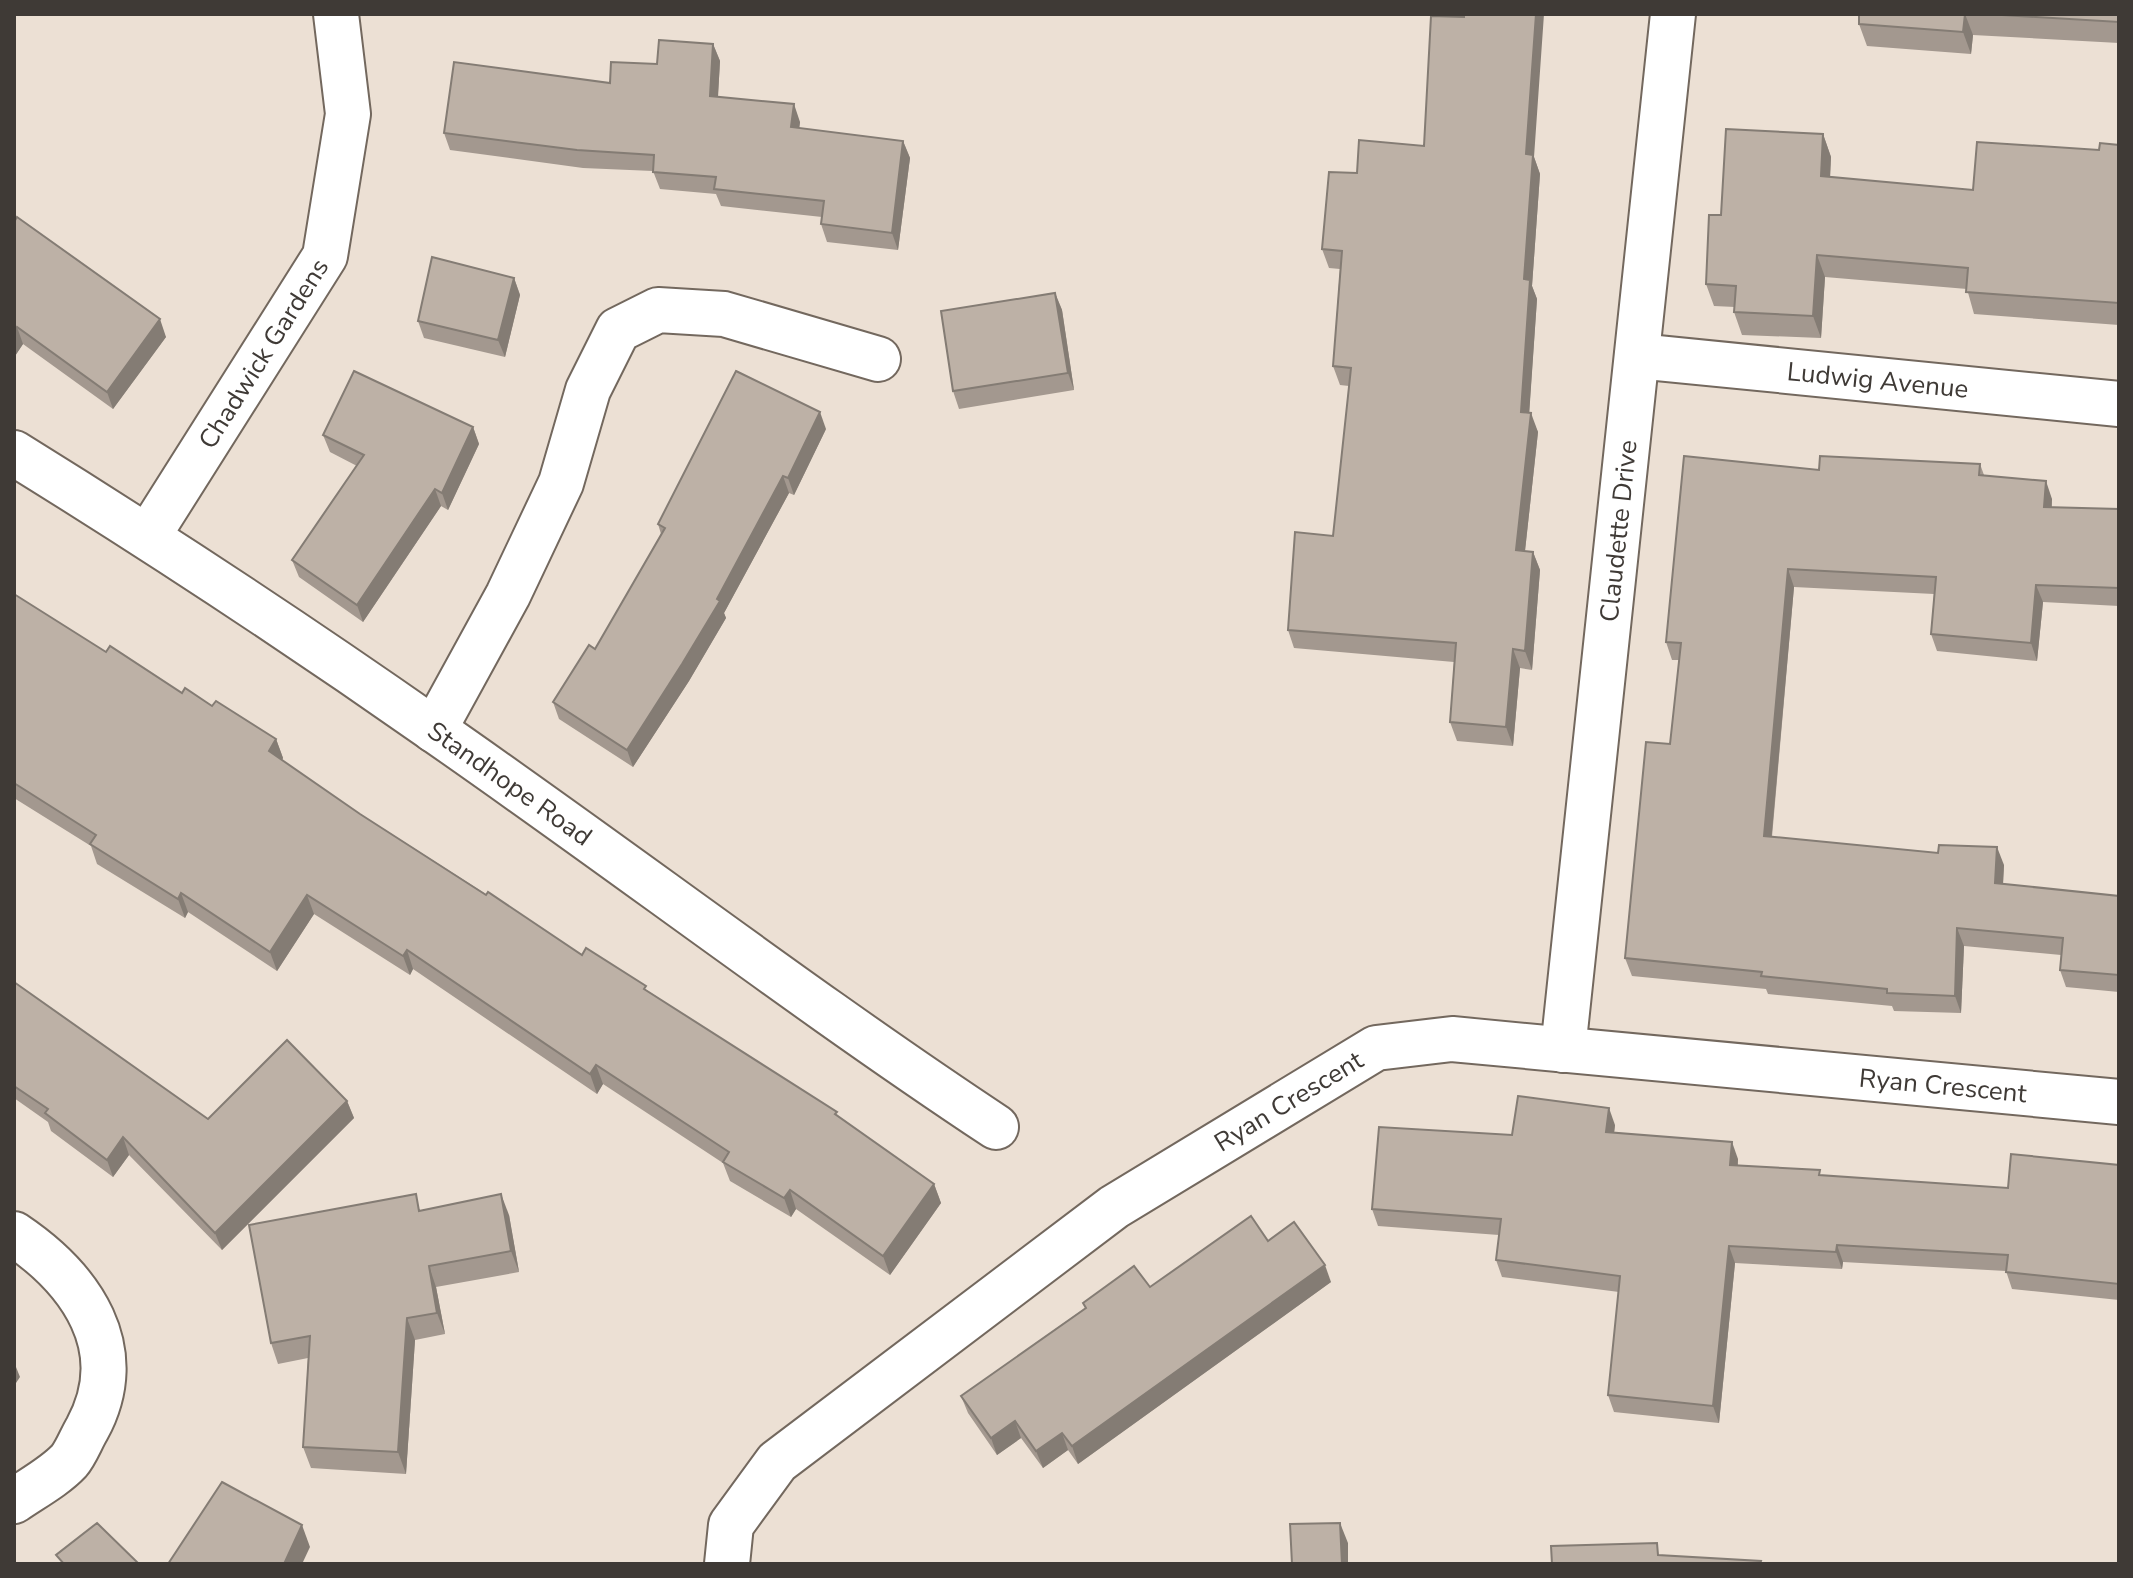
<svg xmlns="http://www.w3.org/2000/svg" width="2133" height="1578" viewBox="0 0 2133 1578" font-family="'Nunito Sans',sans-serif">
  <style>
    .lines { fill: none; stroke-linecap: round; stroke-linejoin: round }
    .minor-casing { stroke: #73685e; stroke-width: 48 }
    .minor { stroke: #fff; stroke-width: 44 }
    .wall { fill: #a3988f }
    .shaded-wall { fill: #847c74 }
    .building { fill: #bdb1a6; stroke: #847c74; stroke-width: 2 }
    .labels { text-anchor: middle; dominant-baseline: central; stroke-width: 6; stroke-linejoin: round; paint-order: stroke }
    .street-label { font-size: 26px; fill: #3f3a36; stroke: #fff }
  </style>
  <rect width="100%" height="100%" fill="#ece0d4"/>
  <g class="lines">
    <defs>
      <g id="minor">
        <path id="s1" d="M1637,356L2119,404"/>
        <path id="s2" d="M14,453C156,541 296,633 433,729C622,860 804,1000 996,1127"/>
        <path id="s3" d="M148,536L325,256L348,114L336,14"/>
        <polyline points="434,730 508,595 561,483 588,390 618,330 658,310 724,314 878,359"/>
        <path id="s4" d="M1563,1050L1673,14"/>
        <path d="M14,1234C81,1279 131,1349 87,1429C81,1439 76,1453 69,1461C54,1477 31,1489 14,1501"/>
        <path id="s5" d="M727,1564L731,1525L777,1462L1114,1207L1376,1048L1452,1039L2119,1102"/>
      </g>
    </defs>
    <use href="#minor" class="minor-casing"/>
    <use href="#minor" class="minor"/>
  </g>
  <g class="wall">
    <polygon points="1859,14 2119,14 2119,43 1973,35 1971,54 1867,46 1859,24"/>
    <polygon points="713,44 720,61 718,96 800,122 799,128 903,141 910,158 898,250 827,242 821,224 822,217 721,206 716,194 660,189 653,171 583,168 450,150 444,133 610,83"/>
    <polygon points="1823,134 1831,157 1830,177 1973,190 2119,145 2119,325 1974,314 1967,289 1825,277 1821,338 1742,335 1734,312 1735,307 1714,306 1706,284 1721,215"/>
    <polygon points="1534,157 1540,174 1532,286 1537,299 1529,413 1538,432 1525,551 1533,552 1540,570 1532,670 1520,668 1513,746 1457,741 1450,722 1454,662 1294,648 1288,630 1333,536 1349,386 1340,385 1333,366 1340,269 1329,268 1322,249 1357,173"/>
    <polygon points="14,222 166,337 113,409 23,344 15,356 14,355"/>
    <polygon points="514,278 520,295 505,357 424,338 418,321"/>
    <polygon points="1055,293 1062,310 1074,390 959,409 953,391"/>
    <polygon points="473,427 479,444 448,510 441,506 363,622 299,577 292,560 357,466 330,452 323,435"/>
    <polygon points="826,429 794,495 789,493 724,613 726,618 689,681 633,767 559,719 553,702 595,649 661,534 658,524"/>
    <polygon points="1980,464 1984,475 2052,499 2052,507 2119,509 2119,606 2043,602 2037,661 1937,651 1931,634 1934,594 1794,587 1772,837 2004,865 2003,884 2119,896 2119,992 2066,987 2060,970 2061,955 1964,946 1961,1013 1894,1011 1892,1006 1768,994 1766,989 1632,976 1625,958 1670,744 1679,660 1672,660 1666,642 1819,470"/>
    <polygon points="14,594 106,652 182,693 212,706 276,739 283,758 282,760 360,814 582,955 648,991 839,1117 934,1184 941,1203 890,1275 796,1209 791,1217 730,1181 723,1163 603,1084 597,1094 413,969 410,975 314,914 277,971 188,912 185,918 97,864 91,846 14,798"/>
    <polygon points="14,982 208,1119 347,1101 354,1118 222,1250 129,1155 113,1177 51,1131 48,1122 14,1098"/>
    <polygon points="1615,1125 1614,1133 1738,1159 1738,1165 1821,1176 2008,1188 2119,1165 2119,1300 2012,1289 2006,1271 1843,1262 1842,1269 1735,1263 1719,1423 1614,1412 1608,1395 1619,1292 1502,1277 1496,1260 1499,1235 1378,1226 1372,1209 1512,1135"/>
    <polygon points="421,1210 509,1215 519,1272 436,1287 445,1334 415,1340 406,1474 311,1468 303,1447 308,1358 278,1364 271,1343"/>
    <polygon points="1268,1241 1331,1282 1078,1464 1068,1450 1043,1468 1021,1438 997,1455 968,1413 961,1396 1085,1308 1083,1303 1150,1287"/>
  </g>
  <g class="shaded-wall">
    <polygon points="1536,14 1544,14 1534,157 1540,174 1532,286 1537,299 1528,431 1521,412 1526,154"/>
    <polygon points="1965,14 1973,35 1971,54 1963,32"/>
    <polygon points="713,44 720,61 717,113 710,96"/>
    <polygon points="794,104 800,122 797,145 791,127"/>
    <polygon points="1823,134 1831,157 1829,198 1821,176"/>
    <polygon points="903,141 910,158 898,250 892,233"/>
    <polygon points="1817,255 1825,277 1821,338 1813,316"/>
    <polygon points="514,278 520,295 505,357 498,340"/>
    <polygon points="1055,293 1062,310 1074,390 1068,373"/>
    <polygon points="160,319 166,337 113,409 107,392"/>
    <polygon points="17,327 23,344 15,356 14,352 14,332"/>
    <polygon points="820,412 826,429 794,495 788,478"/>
    <polygon points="1531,413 1538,432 1523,569 1516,550"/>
    <polygon points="473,427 479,444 448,510 442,493"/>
    <polygon points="783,476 789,493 724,613 726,618 689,681 633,767 627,750 717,599"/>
    <polygon points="2046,481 2052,499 2050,524 2044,507"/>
    <polygon points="435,489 441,506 363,622 357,605"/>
    <polygon points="1533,552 1540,570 1532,670 1525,651"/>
    <polygon points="1788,569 1794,587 1770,854 1764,836"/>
    <polygon points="2036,585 2043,602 2037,661 2031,643"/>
    <polygon points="1513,649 1520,668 1513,746 1506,727"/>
    <polygon points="276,739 283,758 276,770 269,751"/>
    <polygon points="1997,847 2004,865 2002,901 1995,883"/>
    <polygon points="181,893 188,912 185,918 178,899"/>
    <polygon points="307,895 314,914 277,971 270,952"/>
    <polygon points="1957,928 1964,946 1961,1013 1955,996"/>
    <polygon points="407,950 413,969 410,975 403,956"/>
    <polygon points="596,1065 603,1084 597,1094 590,1074"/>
    <polygon points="347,1101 354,1118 222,1250 215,1233"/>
    <polygon points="1609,1108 1615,1125 1612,1149 1606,1132"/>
    <polygon points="123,1137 129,1155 113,1177 107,1160"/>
    <polygon points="1732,1142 1738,1159 1736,1182 1730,1165"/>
    <polygon points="934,1184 941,1203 890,1275 883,1256"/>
    <polygon points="790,1190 796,1209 791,1217 784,1198"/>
    <polygon points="501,1194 509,1215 519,1272 511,1251"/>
    <polygon points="1837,1245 1843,1262 1842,1269 1836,1252"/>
    <polygon points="1729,1246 1735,1263 1719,1423 1713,1406"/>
    <polygon points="1325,1265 1331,1282 1078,1464 1072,1446"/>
    <polygon points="429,1266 436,1287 445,1334 437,1313"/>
    <polygon points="407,1318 415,1340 406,1474 398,1452"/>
    <polygon points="14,1362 20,1377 14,1386"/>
    <polygon points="1015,1421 1021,1438 997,1455 991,1438"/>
    <polygon points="1062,1433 1068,1450 1043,1468 1036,1451"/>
    <polygon points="1340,1523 1348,1543 1348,1564 1342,1564"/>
    <polygon points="302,1525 310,1547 302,1564 284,1564"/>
  </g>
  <g class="building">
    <polygon points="1464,14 1536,14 1526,154 1533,155 1524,279 1530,280 1521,412 1531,413 1516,550 1533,552 1525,651 1513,649 1506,727 1450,722 1456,643 1288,630 1295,532 1333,536 1351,368 1333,366 1342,251 1322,249 1329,172 1357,173 1359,140 1424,146 1431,16 1464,17"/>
    <polygon points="1859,14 1965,14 1963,32 1859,24"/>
    <polygon points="1986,14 2119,14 2119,22"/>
    <polygon points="659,40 713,44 710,96 794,104 791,127 903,141 892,233 821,224 824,201 714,189 716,177 653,172 654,155 577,150 444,133 454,62 610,83 611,62 657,64"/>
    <polygon points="1726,129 1823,134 1821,176 1973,190 1977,142 2099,150 2100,143 2119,145 2119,303 1966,292 1968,268 1817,255 1813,316 1734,312 1736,286 1706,284 1709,215 1721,215"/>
    <polygon points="17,217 160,319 107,392 17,327 14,332 14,222"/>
    <polygon points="432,257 514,278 498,340 418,321"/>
    <polygon points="1055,293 1068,373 953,391 941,311"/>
    <polygon points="354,371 473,427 442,493 435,489 357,605 292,560 364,455 323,435"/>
    <polygon points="736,371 820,412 788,478 783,476 717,599 720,601 682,664 627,750 553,702 589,645 595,649 665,528 658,524"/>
    <polygon points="1684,456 1819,470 1820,456 1980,464 1979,475 2046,481 2044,507 2119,509 2119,588 2036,585 2031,643 1931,634 1936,577 1788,569 1764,836 1938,853 1939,845 1997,847 1995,883 2119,896 2119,975 2060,970 2063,938 1957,928 1955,996 1887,993 1887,989 1761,976 1762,972 1625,958 1646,742 1670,744 1681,643 1666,642"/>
    <polygon points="14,594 106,652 110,646 182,693 185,688 212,706 216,701 276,739 269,751 360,814 486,895 488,892 582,955 586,948 646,986 644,989 837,1112 835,1114 934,1184 883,1256 790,1190 784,1198 723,1162 729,1152 596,1065 590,1074 407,950 403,956 307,895 270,952 181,893 178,899 90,844 96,835 14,783"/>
    <polygon points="14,982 208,1119 287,1040 347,1101 215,1233 123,1137 107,1160 45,1113 48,1109 14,1086"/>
    <polygon points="1518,1096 1609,1108 1606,1132 1732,1142 1730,1165 1820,1170 1819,1175 2008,1188 2011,1154 2119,1165 2119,1284 2006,1272 2008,1255 1837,1245 1836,1252 1729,1246 1713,1406 1608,1395 1620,1276 1496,1260 1501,1219 1372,1209 1379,1127 1512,1135"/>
    <polygon points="416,1194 419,1211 501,1194 511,1251 429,1266 437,1313 407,1318 398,1452 303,1447 310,1336 271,1343 249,1225"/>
    <polygon points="1251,1216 1268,1241 1294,1222 1325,1265 1072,1446 1062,1433 1036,1451 1015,1421 991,1438 961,1396 1086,1308 1083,1303 1134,1266 1150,1287"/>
    <polygon points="222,1482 302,1525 284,1564 168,1564"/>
    <polygon points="97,1523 139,1564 64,1564 56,1555"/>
    <polygon points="1340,1523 1342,1564 1292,1564 1290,1524"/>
    <polygon points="1657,1543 1658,1555 1761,1561 1760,1564 1552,1564 1551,1546"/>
  </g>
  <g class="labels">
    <g class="street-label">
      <text stroke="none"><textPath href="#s3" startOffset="216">Chadwick Gardens</textPath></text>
      <text stroke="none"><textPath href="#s1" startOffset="242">Ludwig Avenue</textPath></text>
      <text stroke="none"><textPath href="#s4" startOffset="522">Claudette Drive</textPath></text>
      <text stroke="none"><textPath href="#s2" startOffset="596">Standhope Road</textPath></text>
      <text stroke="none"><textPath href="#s5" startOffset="1416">Ryan Crescent</textPath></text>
      <text stroke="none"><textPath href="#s5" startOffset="744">Ryan Crescent</textPath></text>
    </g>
  </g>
  <rect width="2133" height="1578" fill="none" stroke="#3f3a36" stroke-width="32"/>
</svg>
